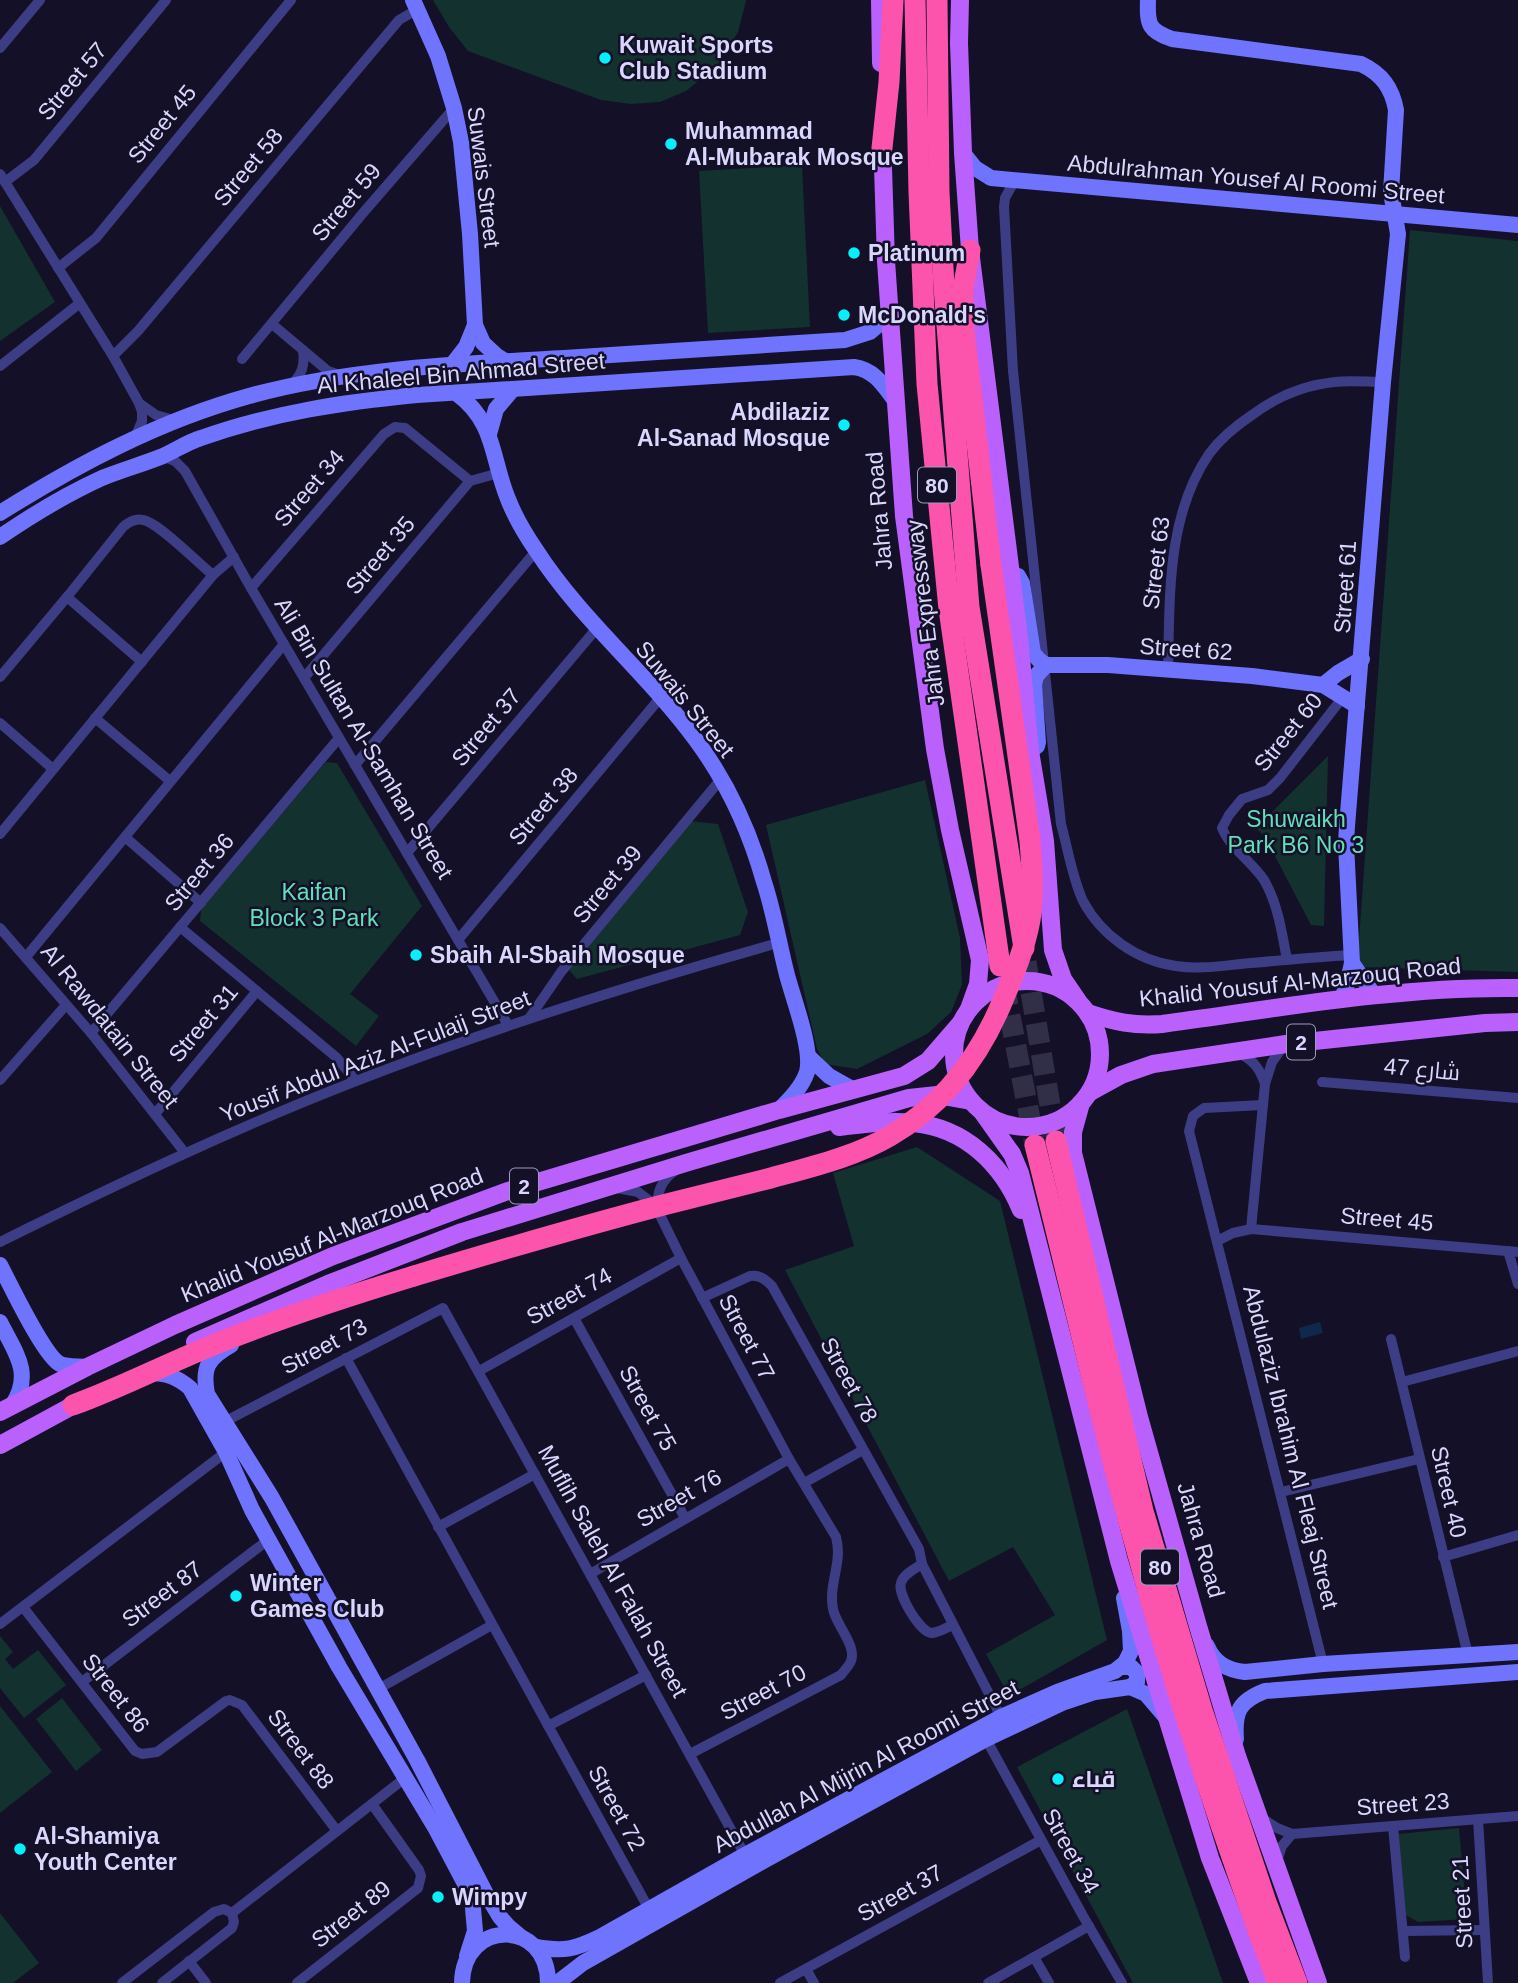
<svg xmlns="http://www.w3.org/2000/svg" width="1518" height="1983" viewBox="0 0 1518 1983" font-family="Helvetica,Cairo,sans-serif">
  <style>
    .green { fill: #13312e }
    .water { fill: #0f294c }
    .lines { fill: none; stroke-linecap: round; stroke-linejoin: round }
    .highway-tunnel { stroke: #312e47; stroke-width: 21; stroke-dasharray: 21 10; stroke-linecap: butt }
    .street { stroke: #3c3d85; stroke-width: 10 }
    .secondary { stroke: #6f73fd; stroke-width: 16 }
    .primary { stroke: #ba60fc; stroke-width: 18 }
    .highway { stroke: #fc54ad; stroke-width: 21 }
    .highway-bridge { stroke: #fc54ad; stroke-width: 21 }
    .poi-dot { fill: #06effb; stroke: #131027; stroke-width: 2.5 }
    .labels { text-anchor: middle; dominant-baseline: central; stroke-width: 5; stroke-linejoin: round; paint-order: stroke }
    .shield { fill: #131027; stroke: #9e9bbe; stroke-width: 2 }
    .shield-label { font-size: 21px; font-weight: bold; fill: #d9d7fe }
    .poi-label { font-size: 23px; font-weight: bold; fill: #d9d7fe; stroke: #131027; text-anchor: start }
    .street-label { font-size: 23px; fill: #d9d7fe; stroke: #131027 }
    .park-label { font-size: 23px; fill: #63deb9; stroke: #131027 }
  </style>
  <rect width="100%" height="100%" fill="#131027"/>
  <g class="green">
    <polygon points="433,0 746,0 746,1 738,32 718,65 686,91 660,102 631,104 601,100 468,51 449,27"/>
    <polygon points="802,165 810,327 708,333 699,171"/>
    <polygon points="0,206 55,302 0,341"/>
    <polygon points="1410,230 1518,241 1518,972 1357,967"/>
    <polygon points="1328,756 1324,926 1311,925 1265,837 1256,828"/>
    <polygon points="326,762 337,763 422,906 350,994 379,1016 356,1046 200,921 201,909"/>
    <polygon points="925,780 960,938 962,985 951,1012 927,1034 857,1069 825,1064 817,1049 766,825"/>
    <polygon points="690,821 718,824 748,912 740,935 577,979 569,970"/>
    <polygon points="917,1147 1000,1201 1107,1640 1009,1696 986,1654 1055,1615 1013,1547 949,1581 785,1270 854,1246 833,1173"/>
    <polygon points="0,1636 13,1652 5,1659 13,1669 38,1650 66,1685 24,1718 0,1688"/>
    <polygon points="62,1698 102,1750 76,1771 36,1719"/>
    <polygon points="0,1706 52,1772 0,1813"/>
    <polygon points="1127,1709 1223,1983 1133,1983 1017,1767"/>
    <polygon points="1459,1828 1467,1919 1418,1922 1406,1915 1398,1834"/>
    <polygon points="0,1913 39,1963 13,1983 0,1983"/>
  </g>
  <polygon class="water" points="1320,1322 1323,1333 1301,1339 1299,1328"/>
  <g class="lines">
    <g class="highway-tunnel">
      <polyline points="1026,962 1056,1141"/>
      <polyline points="1004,985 1035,1145"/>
    </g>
    <g class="street">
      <polyline points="0,48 40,0"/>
      <polyline points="0,174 113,356 139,403 142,412 142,421 135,438"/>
      <path d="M1015,180L1005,198L1004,207L1013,371L1061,824C1068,849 1072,877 1083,901C1101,935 1137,961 1176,966C1200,970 1226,965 1251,963C1284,960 1318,957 1352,955"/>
      <polyline points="5,182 34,160 166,0"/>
      <polyline points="58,268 96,238 291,0"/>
      <polyline points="272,324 328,371 342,376"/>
      <polyline points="113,356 138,331 399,20 418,9"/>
      <polyline points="242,359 363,213 454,108"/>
      <polyline points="0,366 80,303"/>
      <path d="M291,385C302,375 305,365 303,350"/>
      <polyline points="139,403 156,415 177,421"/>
      <polyline points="162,456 175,461 185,471 251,588 508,1025"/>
      <polyline points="251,588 384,434 395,427 405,428 470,481"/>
      <polyline points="67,597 142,662"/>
      <path d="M1168,671C1170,598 1166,517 1209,454C1220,439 1237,425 1252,415C1276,397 1305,385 1335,382C1351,380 1368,382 1383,382"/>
      <path d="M0,677L67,597L123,527C129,522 135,518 143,520C158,522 199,564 213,575"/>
      <polyline points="304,678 470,481 499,473"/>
      <polyline points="95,718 170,781"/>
      <polyline points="0,723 53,769"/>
      <polyline points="355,765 536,551"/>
      <polyline points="0,834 213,575 234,557"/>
      <polyline points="125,837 201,903"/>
      <polyline points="407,853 597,628"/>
      <polyline points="180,927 336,1057 356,1081"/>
      <polyline points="0,928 91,1033 185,1153"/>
      <polyline points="458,940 660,698"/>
      <polyline points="26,957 284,644"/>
      <path d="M1287,960C1282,933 1278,904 1264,880C1252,862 1230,848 1222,828L1229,815L1242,799L1268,790L1280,778L1343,697"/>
      <polyline points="530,1017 561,972 721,779"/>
      <polyline points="91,1033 339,738"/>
      <path d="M1238,1053C1253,1059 1260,1069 1265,1084"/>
      <polyline points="0,1080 66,1005"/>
      <polyline points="1322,1082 1518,1098"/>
      <polyline points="1263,1105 1204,1108 1193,1116 1189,1131 1323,1664"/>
      <polyline points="155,1114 257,991"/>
      <path d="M617,1188L638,1192L651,1202L657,1209L681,1258L789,1459L836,1537C843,1563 828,1584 833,1609C836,1625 857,1646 851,1661C849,1666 844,1671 841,1675L690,1754"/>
      <path d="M657,1209C657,1192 661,1180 676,1170"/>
      <polyline points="1251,1229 1265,1084 1272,1062 1284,1045"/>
      <polyline points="1217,1241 1233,1233 1251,1229 1518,1252"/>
      <path d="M0,1242C117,1184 235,1128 356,1081C495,1027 636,983 778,943"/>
      <polyline points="1508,1251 1518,1284"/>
      <path d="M702,1298L750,1276C760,1275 765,1279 772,1286L919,1549L922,1564L1001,1717"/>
      <polyline points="574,1318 685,1518"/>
      <polyline points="1391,1339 1468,1655"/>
      <polyline points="346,1358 650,1911"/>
      <polyline points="479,1371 681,1258"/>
      <polyline points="1402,1382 1518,1351"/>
      <polyline points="224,1422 443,1308 745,1855"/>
      <polyline points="804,1483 863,1450"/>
      <polyline points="1281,1492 1419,1459"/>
      <polyline points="438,1527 535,1474"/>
      <polyline points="1443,1557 1518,1535"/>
      <path d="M922,1564C915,1569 903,1574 901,1583C897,1593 919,1631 931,1633C938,1633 946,1628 952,1625"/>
      <polyline points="590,1574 789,1459"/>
      <polyline points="23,1607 135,1751 142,1754 157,1752 226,1701 230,1700 242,1705 337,1831"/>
      <polyline points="0,1624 226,1452"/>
      <polyline points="82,1682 268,1540"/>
      <polyline points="378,1689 492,1625"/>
      <polyline points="548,1726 646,1675"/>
      <polyline points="986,1739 1083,1916 1122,1983"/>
      <polyline points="1260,1817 1277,1828 1292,1834 1518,1816"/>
      <polyline points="1478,1819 1488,1983"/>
      <polyline points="1393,1826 1405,1957"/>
      <polyline points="1277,1861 1282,1846 1292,1834"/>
      <polyline points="232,1913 405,1778"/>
      <polyline points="1403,1931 1484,1930"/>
      <polyline points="1034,1957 1049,1983"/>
      <polyline points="189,1961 206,1983"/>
      <polyline points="806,1969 814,1983"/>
      <polyline points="122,1983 214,1912 224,1909 232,1913"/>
      <polyline points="162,1983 232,1928 234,1922 232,1913"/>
      <polyline points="297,1983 418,1888 421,1876 419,1870 372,1804"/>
      <polyline points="780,1983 1041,1840"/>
      <polyline points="988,1983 1089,1926"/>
    </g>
    <g class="secondary">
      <polyline points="413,0 438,56 454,108 461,142 470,234 475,325 483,343 497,356 505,361"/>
      <path d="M1148,0C1147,25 1149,31 1172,39L1361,64C1382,74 1392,88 1396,110L1391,192L1398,234L1383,382L1347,826L1346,844L1352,963L1348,981L1342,999"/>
      <polyline points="963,153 975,168 991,178 1518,225"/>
      <polyline points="452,365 466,347 475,325"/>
      <path d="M456,393C496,422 491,458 508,499C515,517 525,534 536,550C581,620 647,673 696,740C727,782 750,832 764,882C774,912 779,944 787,975C793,998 813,1050 807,1072C802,1087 790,1099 779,1110"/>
      <polyline points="489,434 496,409 512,390"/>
      <path d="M0,513C78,464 159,421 249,396C351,368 459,364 564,358C658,352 751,346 845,340L870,332L890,315"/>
      <path d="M0,537C32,515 67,494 102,478C122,470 143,464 163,456C176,450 188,442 201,438C271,413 344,402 417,395L854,367C875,370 884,386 896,402"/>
      <polyline points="1011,575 1018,576 1022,583 1033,653 1039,660 1046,665 1108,665 1252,676 1323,685 1357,706"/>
      <polyline points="1323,685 1338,673 1362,659"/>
      <polyline points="1030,751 1037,746 1038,742 1034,685 1036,676 1046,665"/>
      <polyline points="1352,963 1374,995"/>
      <polyline points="809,1057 829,1076 854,1090"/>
      <path d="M0,1265C10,1284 44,1356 60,1364C68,1367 78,1366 87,1367"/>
      <path d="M0,1322C15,1352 33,1373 13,1404"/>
      <path d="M231,1345C208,1358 202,1367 207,1394L272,1498L417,1760L485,1892L500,1917L508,1926L521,1937"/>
      <path d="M150,1373C166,1373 177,1377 190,1388L226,1452L252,1510L339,1667L436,1829L472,1897L475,1931L467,1956"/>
      <path d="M1207,1646C1214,1663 1227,1670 1245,1672L1323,1664L1518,1652"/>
      <polyline points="1121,1667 1131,1667 1137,1673 1137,1682 1130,1687"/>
      <path d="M1236,1739C1234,1712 1239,1701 1265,1691L1518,1672"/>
      <path d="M536,1947C565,1952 575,1949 600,1937L745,1855L1001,1717L1057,1692L1115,1671L1125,1663L1131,1651L1130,1631L1124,1598"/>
      <path d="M462,1983C463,1919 548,1918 548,1983"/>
      <polyline points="557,1983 583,1963 765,1860 986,1739 1062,1703 1095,1692 1130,1687 1146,1694 1164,1715"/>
    </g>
    <g class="primary">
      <polyline points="880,0 881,63"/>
      <polyline points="960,0 959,43 963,153 970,250 1019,638 1030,751 1045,841 1053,950 1063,979 1078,1001"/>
      <polyline points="882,136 886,261 904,516 935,749 950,830 980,960 978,984 969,1009"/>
      <circle cx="1027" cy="1054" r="73"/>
      <path d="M1088,1013C1115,1022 1133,1026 1162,1024C1280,1008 1399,986 1518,988"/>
      <polyline points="1090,1092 1121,1075 1153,1064 1286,1044 1485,1023 1518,1022"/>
      <polyline points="1081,1103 1073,1132 1073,1153 1139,1417 1198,1626 1237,1756 1318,1983"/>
      <polyline points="983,1113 1012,1154 1020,1173 1119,1561 1210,1858 1259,1983"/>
      <path d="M839,1127C864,1124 889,1120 914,1123C965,1128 1002,1164 1021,1210"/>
      <polyline points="195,1342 328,1284 462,1232 689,1162 909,1098 937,1095 971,1101"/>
      <polyline points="0,1412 87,1367 175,1325 333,1256 508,1191 779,1110 904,1076 928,1061 960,1024"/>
      <polyline points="0,1445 83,1400"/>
    </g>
    <g class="highway">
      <polyline points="915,0 919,192 927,384 949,609 1000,966"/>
      <polyline points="937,0 939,192 944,287 969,607 1024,948"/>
      <polyline points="882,148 889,82 893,0"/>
      <polyline points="970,250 963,290 963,321 991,565"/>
      <polyline points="1056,1141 1143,1511 1202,1710 1266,1902 1297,1983"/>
      <path d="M1035,1145C1066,1268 1094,1392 1127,1515C1170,1673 1219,1830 1278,1983"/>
      <path d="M73,1405C120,1388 164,1365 211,1346C277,1319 345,1297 414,1276"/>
    </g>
    <path class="highway-bridge" d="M414,1276C497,1251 579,1227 663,1205C699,1196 735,1187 771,1178C811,1167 854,1157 890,1136C943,1105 980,1056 1003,1000C1014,974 1025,948 1030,920C1034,894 1032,867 1030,841L991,565"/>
  </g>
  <g class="poi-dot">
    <circle cx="605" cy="58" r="7"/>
    <circle cx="671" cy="144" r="7"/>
    <circle cx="854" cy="253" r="7"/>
    <circle cx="844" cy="315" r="7"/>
    <circle cx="844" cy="425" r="7"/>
    <circle cx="416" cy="955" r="7"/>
    <circle cx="236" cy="1596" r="7"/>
    <circle cx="1058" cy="1779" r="7"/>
    <circle cx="20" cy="1849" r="7"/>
    <circle cx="438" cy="1897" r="7"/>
  </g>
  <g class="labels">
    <g class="shield">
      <rect x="918" y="467.5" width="38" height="35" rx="5"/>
      <rect x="1287" y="1024.5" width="28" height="35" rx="5"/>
      <rect x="510" y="1168.5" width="28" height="35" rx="5"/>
      <rect x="1141" y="1549.5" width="38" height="35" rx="5"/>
    </g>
    <g class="shield-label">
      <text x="937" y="485">80</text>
      <text x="1301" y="1042">2</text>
      <text x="524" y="1186">2</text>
      <text x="1160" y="1567">80</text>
    </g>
    <g class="poi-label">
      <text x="619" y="45">Kuwait Sports<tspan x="619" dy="26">Club Stadium</tspan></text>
      <text x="685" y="131">Muhammad<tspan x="685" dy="26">Al-Mubarak Mosque</tspan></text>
      <text x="868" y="253">Platinum</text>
      <text x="858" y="315">McDonald's</text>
      <text x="830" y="412" text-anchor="end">Abdilaziz<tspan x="830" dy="26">Al-Sanad Mosque</tspan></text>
      <text x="430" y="955">Sbaih Al-Sbaih Mosque</text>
      <text x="250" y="1583">Winter<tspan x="250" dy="26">Games Club</tspan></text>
      <text x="1072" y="1779">قباء</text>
      <text x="34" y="1836">Al-Shamiya<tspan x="34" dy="26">Youth Center</tspan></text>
      <text x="452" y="1897">Wimpy</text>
    </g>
    <g class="street-label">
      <text transform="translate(72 81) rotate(-50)">Street 57</text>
      <text transform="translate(162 124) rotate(-51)">Street 45</text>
      <text transform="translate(248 167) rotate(-50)">Street 58</text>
      <text transform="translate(484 177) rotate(83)">Suwais Street</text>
      <text transform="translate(1256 179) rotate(5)">Abdulrahman Yousef Al Roomi Street</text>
      <text transform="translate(346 202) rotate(-50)">Street 59</text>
      <text transform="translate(461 373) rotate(-5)">Al Khaleel Bin Ahmad Street</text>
      <text transform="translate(309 488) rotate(-49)">Street 34</text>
      <text transform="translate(879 511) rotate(-95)">Jahra Road</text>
      <text transform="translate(380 555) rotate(-50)">Street 35</text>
      <text transform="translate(1156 563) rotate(-83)">Street 63</text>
      <text transform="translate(1345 587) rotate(-86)">Street 61</text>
      <text transform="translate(925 613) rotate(-97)">Jahra Expressway</text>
      <text transform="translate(1186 649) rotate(4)">Street 62</text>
      <text transform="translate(685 699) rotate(51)">Suwais Street</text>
      <text transform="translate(486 727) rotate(-50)">Street 37</text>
      <text transform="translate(1288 732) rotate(-51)">Street 60</text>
      <text transform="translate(364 738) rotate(59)">Ali Bin Sultan Al-Samhan Street</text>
      <text transform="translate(543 806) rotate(-50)">Street 38</text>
      <text transform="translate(199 872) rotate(-50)">Street 36</text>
      <text transform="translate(607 884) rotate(-50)">Street 39</text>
      <text transform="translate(1300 982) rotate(-6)">Khalid Yousuf Al-Marzouq Road</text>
      <text transform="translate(203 1023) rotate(-50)">Street 31</text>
      <text transform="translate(110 1026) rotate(51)">Al Rawdatain Street</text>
      <text transform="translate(375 1056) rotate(-21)">Yousif Abdul Aziz Al-Fulaij Street</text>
      <text transform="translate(1422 1069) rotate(5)">شارع 47</text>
      <text transform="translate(1387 1219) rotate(5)">Street 45</text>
      <text transform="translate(332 1235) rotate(-22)">Khalid Yousuf Al-Marzouq Road</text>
      <text transform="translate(569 1296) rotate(-29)">Street 74</text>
      <text transform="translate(747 1337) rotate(62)">Street 77</text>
      <text transform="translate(324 1346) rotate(-28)">Street 73</text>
      <text transform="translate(849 1380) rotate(61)">Street 78</text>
      <text transform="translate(648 1408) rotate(61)">Street 75</text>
      <text transform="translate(1291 1447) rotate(76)">Abdulaziz Ibrahim Al Fleaj Street</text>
      <text transform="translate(1449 1492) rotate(77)">Street 40</text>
      <text transform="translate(679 1498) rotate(-30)">Street 76</text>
      <text transform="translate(1201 1540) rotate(74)">Jahra Road</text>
      <text transform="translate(613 1571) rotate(61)">Muflih Saleh Al Falah Street</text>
      <text transform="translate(162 1594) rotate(-37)">Street 87</text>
      <text transform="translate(763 1692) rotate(-28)">Street 70</text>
      <text transform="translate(116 1693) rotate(52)">Street 86</text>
      <text transform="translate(301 1749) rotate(53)">Street 88</text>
      <text transform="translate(866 1766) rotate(-28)">Abdullah Al Mijrin Al Roomi Street</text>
      <text transform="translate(1403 1804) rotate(-4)">Street 23</text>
      <text transform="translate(617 1808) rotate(61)">Street 72</text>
      <text transform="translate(1071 1851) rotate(61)">Street 34</text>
      <text transform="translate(900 1893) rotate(-29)">Street 37</text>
      <text transform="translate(1462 1902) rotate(-93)">Street 21</text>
      <text transform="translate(351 1914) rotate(-38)">Street 89</text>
    </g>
    <g class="park-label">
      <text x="1296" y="819">Shuwaikh<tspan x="1296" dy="26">Park B6 No 3</tspan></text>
      <text x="314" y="892">Kaifan<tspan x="314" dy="26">Block 3 Park</tspan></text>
    </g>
  </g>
</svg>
